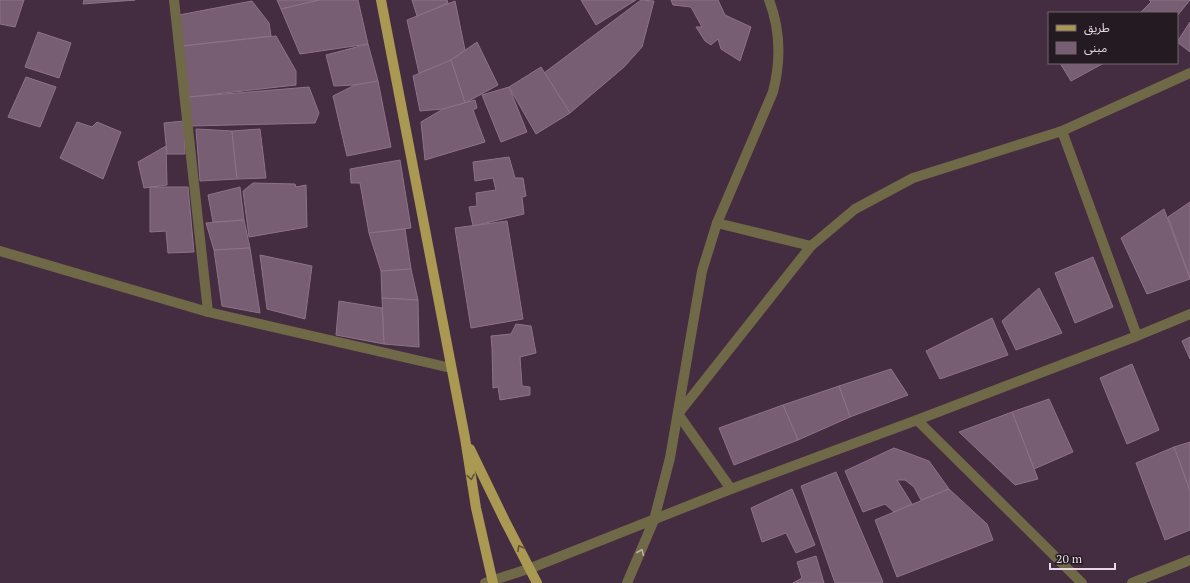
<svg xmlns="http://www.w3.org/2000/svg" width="1190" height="583" viewBox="0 0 1190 583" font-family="'PT Serif','Noto Sans Arabic',serif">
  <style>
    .building { fill: #775e72; stroke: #8e7388 }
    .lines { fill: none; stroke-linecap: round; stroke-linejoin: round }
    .minor { stroke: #706947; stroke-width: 10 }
    .major { stroke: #a99952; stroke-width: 10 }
    .oneway { stroke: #605338 }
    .oneway2 { stroke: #bdb1ac }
  </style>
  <rect width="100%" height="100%" fill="#442d40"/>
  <g class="building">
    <polygon points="0,0 24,0 15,27 0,24"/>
    <polygon points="84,0 135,0 83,4"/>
    <polygon points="277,0 320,0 281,9"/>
    <polygon points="320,0 358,0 368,44 300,54 281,9"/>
    <polygon points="412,0 447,0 448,3 417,16"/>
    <polygon points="581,0 636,0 596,25"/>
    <polygon points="641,0 654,1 642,47 624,67 570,113 544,73"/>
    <polygon points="671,0 718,0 725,15 751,27 740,61 721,49 718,39 711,45 705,41 696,27 702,27 691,7 673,5"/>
    <polygon points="1149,0 1190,0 1177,16 1177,13 1142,13 1141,12 1151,2"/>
    <polygon points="252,1 269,23 271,36 182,46 179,15"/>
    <polygon points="455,1 465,50 451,60 419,73 407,20"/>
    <polygon points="1190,22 1190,52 1177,42"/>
    <polygon points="38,32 71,43 59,78 25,67"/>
    <polygon points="276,36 296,71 296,85 189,97 182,46"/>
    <polygon points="477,42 498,85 465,103 451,60"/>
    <polygon points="368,44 378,81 355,85 334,86 326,55"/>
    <polygon points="451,60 465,103 443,109 420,111 413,76"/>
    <polygon points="1060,63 1104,63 1071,81"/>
    <polygon points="541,67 570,113 536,134 509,87"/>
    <polygon points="26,77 56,87 40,127 8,117"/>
    <polygon points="378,81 391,147 347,156 333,96 355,85"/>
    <polygon points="309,87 319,113 315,123 191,126 189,97"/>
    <polygon points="509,87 527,132 501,142 482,95"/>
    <polygon points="475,100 477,108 473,110 485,142 425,160 421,122 443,109"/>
    <polygon points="184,121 185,154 167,154 164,123"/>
    <polygon points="77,122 92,127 97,122 121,132 103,179 60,158"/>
    <polygon points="196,129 232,131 237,179 200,181"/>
    <polygon points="260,129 266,178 237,179 232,131"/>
    <polygon points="166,146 167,185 144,188 138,162"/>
    <polygon points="509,157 515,178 523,178 526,196 522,197 524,214 473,226 469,207 477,206 476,193 496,190 493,178 475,181 473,162"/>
    <polygon points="400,160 411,228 369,233 360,183 351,183 350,169"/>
    <polygon points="253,183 295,184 296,187 306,185 307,227 249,237 243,191"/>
    <polygon points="150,187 188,187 194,252 168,253 166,231 150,232"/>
    <polygon points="240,187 244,220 213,222 208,195"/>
    <polygon points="1190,202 1190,278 1168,217"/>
    <polygon points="1164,209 1190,279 1147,294 1121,238"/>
    <polygon points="244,220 250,248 214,250 206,223"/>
    <polygon points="507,221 523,319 471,328 455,228"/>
    <polygon points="405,229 411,269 381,271 369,233"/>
    <polygon points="250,248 260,313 222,306 214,250"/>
    <polygon points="260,255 312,266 305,319 267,309"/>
    <polygon points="1093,257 1113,307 1075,323 1055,273"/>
    <polygon points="411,269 418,300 382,298 381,271"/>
    <polygon points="1039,288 1062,333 1016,350 1002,321"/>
    <polygon points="382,298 418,300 419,347 384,344"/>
    <polygon points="339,301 382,308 384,344 336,335"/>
    <polygon points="992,318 1008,355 940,379 926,351"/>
    <polygon points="516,324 531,326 536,353 520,357 522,386 530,387 530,395 500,400 498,387 493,388 492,348 491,336 511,334"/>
    <polygon points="1190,337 1190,359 1182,341"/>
    <polygon points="1132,364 1159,430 1127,444 1100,378"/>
    <polygon points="891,369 908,395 850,417 839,386"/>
    <polygon points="839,386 850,417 798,440 783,405"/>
    <polygon points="1049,399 1073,452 1034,469 1012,412"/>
    <polygon points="783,405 798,440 734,465 719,428"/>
    <polygon points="1012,412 1038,479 1015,485 959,432"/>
    <polygon points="1190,442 1190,491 1174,447"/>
    <polygon points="1174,447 1190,491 1190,530 1165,540 1136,463"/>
    <polygon points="894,448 929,461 949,489 921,500 914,487 905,480 897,480 912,504 894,512 885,504 863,512 845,471"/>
    <polygon points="836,472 883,582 879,583 835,583 801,486"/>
    <polygon points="792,489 815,545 796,553 786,533 762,542 751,508"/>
    <polygon points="949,489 987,524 993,540 897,577 875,520"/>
    <polygon points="816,556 824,583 793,583 802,578 797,562"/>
  </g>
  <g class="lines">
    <g class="minor">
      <polyline points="174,0 208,312"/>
      <polyline points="1062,131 1137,336"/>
      <polyline points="717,223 811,246"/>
      <polyline points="0,251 208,312 451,368"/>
      <polyline points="917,420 1082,583"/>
      <polyline points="731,489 678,414 811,246 855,209 913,178 1062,131 1190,73"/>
      <polyline points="485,583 531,568 731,489 917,420 1137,336 1190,314"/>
      <path d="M627,583L654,520L670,458L702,271L717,223L773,92C781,61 781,31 769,0"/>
      <polyline points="1132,583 1190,560"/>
    </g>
    <g class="major">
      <polyline points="381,0 465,438 476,508 493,583"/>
      <polyline points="470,449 505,521 537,583"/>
    </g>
  </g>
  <defs><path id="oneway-chevron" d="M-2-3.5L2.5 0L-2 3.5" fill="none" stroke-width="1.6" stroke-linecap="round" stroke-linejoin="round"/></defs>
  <g class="oneway">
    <use href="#oneway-chevron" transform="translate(471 477) rotate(81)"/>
    <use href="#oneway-chevron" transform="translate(520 548) rotate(-119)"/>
  </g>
  <use class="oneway2" href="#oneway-chevron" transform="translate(641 552) rotate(-68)"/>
  <rect x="1048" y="12" width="130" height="52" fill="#241a22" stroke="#72666f"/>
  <rect x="1056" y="25" width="20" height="6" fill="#a99952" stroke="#72666f"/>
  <text x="1084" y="32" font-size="12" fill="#e7d8e3">طريق</text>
  <rect x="1056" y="42" width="20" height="12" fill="#775e72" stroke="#72666f"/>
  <text x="1084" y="52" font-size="12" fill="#e7d8e3">مبنى</text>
  <path d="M1050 563v6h65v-6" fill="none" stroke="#e7d8e3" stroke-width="2"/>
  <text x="1056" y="563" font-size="12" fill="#e7d8e3" stroke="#241a22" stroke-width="3" paint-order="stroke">20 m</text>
</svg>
